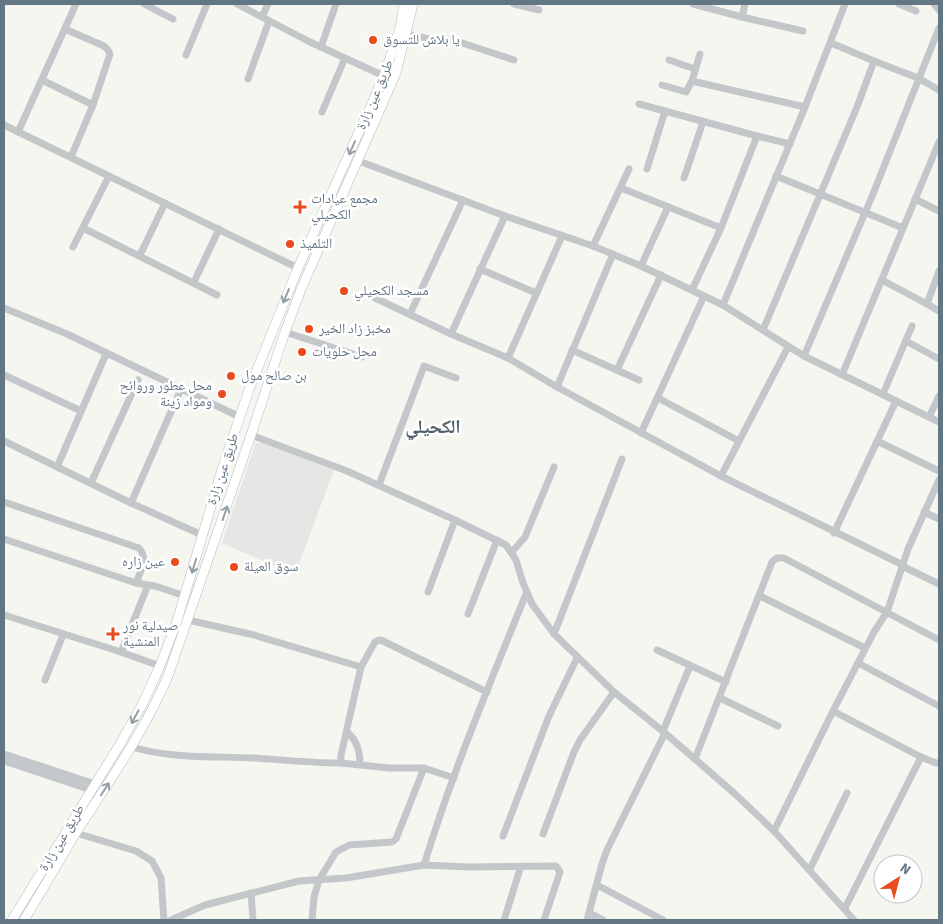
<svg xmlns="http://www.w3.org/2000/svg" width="943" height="924" viewBox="0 0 943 924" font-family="'Source Sans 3','Noto Naskh Arabic',sans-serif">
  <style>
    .built { fill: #e6e7e5 }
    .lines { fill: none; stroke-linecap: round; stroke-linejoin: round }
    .major-casing { stroke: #b6babe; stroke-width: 10 }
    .minor { stroke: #c3c7ca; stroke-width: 7 }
    .major { stroke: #fff; stroke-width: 9 }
    .oneway { stroke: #929fa9 }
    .poi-dot { fill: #e94a1e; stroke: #fff; stroke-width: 2 }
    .labels { text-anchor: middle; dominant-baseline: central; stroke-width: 5; stroke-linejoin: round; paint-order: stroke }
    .poi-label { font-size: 14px; fill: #637684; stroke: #fff; text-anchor: start }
    .street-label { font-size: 14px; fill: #637684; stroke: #fff }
    .district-label { font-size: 19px; font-weight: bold; fill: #515f69; stroke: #fff }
  </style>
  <rect width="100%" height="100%" fill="#f6f6f1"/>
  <polygon class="built" points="262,442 334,470 295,575 222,543 255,444"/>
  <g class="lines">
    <defs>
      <g id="major">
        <polyline points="12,920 120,744 142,705 160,666 177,621 223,466 250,387 298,268 384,76 400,28 404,4"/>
        <path d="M24,920C42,891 59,861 77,831C110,780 144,732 168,676L251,435L285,332L302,287L396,73L413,4"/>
      </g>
    </defs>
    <use href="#major" class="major-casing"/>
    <g class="minor">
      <polyline points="144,4 173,19"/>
      <polyline points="237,4 310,42 384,76"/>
      <polyline points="514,4 539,10"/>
      <polyline points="693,4 742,17 803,31"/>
      <polyline points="899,4 916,11"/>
      <polyline points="934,4 939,10"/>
      <polyline points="262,17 268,4"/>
      <polyline points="742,17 745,4"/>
      <polyline points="65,29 104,46 108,50 110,54 93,105 71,157"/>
      <polyline points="407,34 429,39 453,40 514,60"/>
      <polyline points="831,43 874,61"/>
      <polyline points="321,47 336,4"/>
      <polyline points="700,54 692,81 805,107"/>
      <polyline points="186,55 207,4"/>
      <polyline points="669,60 695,69"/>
      <polyline points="248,79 269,21"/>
      <polyline points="42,80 93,105"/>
      <polyline points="662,85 686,92 692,81"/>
      <polyline points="639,104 757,136 721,228 692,290"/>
      <polyline points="322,112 345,58"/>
      <polyline points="4,125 298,268"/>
      <polyline points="18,132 76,4"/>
      <polyline points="757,136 790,144"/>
      <polyline points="356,160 505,216 593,246 641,266 723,305 804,356 939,422"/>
      <polyline points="647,169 665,111"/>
      <polyline points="776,176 903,228"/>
      <polyline points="684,178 703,122"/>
      <polyline points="621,188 721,228"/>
      <polyline points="915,199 939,211"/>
      <polyline points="505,216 451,334 508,358 557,387 721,476 903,565"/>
      <polyline points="83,228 217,295"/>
      <polyline points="593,246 629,169"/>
      <polyline points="73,247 109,176"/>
      <polyline points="140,255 165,203"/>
      <polyline points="641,266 668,207"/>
      <polyline points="480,269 536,293"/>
      <polyline points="882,280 927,304 939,271"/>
      <polyline points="194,282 219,229"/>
      <polyline points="375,298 451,334"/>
      <polyline points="927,304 939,311"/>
      <polyline points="723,305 805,107 845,4"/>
      <polyline points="4,308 67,334 240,417"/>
      <polyline points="410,314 463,200"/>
      <polyline points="763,330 857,107 874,61 918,78 939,90"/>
      <polyline points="285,332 362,357"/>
      <polyline points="906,341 939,359"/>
      <polyline points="572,350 639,380"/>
      <polyline points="804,356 873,194 939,28"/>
      <polyline points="508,358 562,236"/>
      <polyline points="617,370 661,275"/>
      <polyline points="4,375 81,411"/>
      <polyline points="842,375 939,142"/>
      <polyline points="557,387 613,254"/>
      <polyline points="883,394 912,326"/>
      <polyline points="658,398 739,441"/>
      <polyline points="929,417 939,396"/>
      <polyline points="641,433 704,296"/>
      <polyline points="251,435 347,471 455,520 506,545 516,560 523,583 532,604 554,634 614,692 665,733 734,793 774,831 854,920"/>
      <polyline points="4,441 131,503 202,535"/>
      <polyline points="877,441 939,471"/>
      <polyline points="57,467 106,354"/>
      <polyline points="721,476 788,347"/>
      <polyline points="91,483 138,380"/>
      <polyline points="379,485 424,366 456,378"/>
      <path d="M4,502L139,548C149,559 140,572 136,583"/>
      <polyline points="131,503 181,389"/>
      <polyline points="924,512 939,519"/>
      <polyline points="834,533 896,401"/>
      <polyline points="4,539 136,583 155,586 185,596"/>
      <polyline points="512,552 525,537 554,467"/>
      <polyline points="902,566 939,584"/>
      <polyline points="428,592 455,520"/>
      <polyline points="760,596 865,648"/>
      <polyline points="468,614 497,540"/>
      <polyline points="4,615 121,652 160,666"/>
      <polyline points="554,634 622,459"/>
      <polyline points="657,650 726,682"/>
      <polyline points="121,652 148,585"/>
      <polyline points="858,663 939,706"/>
      <polyline points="361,667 375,642 379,640 383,641 487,692"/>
      <polyline points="45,680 63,635"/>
      <polyline points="720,698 778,726"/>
      <polyline points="833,711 921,757 936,763 939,763"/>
      <polyline points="663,731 690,666"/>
      <path d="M347,732C357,740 360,751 360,764"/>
      <path d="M132,747C172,759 213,756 254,758C283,760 312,763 341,763V755L361,667L254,635L188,620"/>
      <polyline points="4,754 95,784"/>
      <path d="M695,759L772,562C776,558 778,557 784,558L939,640"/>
      <polyline points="4,761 91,790"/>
      <polyline points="341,763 389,768 424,768 454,778"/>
      <polyline points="774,831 833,711 874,632 887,612 908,549 939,480"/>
      <polyline points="76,833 136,851 152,861 161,878 164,920"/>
      <polyline points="543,834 574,752 580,740 614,692"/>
      <polyline points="503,836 549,716 577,658"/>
      <path d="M424,865C452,773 490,683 526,594"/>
      <polyline points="810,869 847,793"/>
      <polyline points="597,885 663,920"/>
      <polyline points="251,893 253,920"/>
      <polyline points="845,908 921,757"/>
      <polyline points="589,913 603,920"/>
      <polyline points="171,920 205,905 299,881 346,878 424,865 469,867 556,866 560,872 544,920"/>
      <polyline points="312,920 314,897 319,880 336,852 349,845 392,842 396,839 424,768"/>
      <polyline points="504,920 521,866"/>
      <polyline points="587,920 602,864 607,850 665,733"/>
    </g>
    <use href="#major" class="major"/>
  </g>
  <defs><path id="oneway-shaft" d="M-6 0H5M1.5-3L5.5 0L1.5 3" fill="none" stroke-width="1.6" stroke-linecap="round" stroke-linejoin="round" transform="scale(1.25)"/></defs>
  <g class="oneway">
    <use href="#oneway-shaft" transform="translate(352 148) rotate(114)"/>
    <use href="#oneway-shaft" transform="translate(286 296) rotate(113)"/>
    <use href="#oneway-shaft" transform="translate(225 513) rotate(-71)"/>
    <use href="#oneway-shaft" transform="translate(194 566) rotate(107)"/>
    <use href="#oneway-shaft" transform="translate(135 717) rotate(118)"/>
    <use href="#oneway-shaft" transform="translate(105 789) rotate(-57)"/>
  </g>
  <g class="poi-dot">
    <circle cx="373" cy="40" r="5"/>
    <path d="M297.5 199.5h5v5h5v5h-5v5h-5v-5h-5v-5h5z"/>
    <circle cx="290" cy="244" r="5"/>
    <circle cx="344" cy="291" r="5"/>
    <circle cx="309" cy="329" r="5"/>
    <circle cx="302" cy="352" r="5"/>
    <circle cx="231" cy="376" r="5"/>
    <circle cx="222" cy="394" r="5"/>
    <circle cx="175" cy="562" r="5"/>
    <circle cx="234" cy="567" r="5"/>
    <path d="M110.5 626.5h5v5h5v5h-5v5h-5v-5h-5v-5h5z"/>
  </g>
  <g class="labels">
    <g class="poi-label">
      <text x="383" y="40">يا بلاش للتسوق</text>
      <text x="311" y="199">مجمع عيادات<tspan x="311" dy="16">الكحيلي</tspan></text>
      <text x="300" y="244">التلميذ</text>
      <text x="354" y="291">مسجد الكحيلي</text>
      <text x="319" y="329">مخبز زاد الخير</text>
      <text x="312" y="352">محل حلويات</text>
      <text x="241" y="376">بن صالح مول</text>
      <text x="212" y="386" text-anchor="end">محل عطور وروائح<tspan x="212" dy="16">ومواد زينة</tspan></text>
      <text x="165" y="562" text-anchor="end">عين زاره</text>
      <text x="244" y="567">سوق العيلة</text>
      <text x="123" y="626">صيدلية نور<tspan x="123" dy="16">المنشية</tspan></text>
    </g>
    <g class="street-label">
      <text transform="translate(375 95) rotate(-67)">طريق عين زارة</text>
      <text transform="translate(223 469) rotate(-72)">طريق عين زارة</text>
      <text transform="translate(62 838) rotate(-59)">طريق عين زارة</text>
    </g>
    <g class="district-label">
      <text x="433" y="427">الكحيلي</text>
    </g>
  </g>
  <rect width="943" height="924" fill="none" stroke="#637684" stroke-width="10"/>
  <g transform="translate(898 879) rotate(36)"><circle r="24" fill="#ffffff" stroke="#c1c8ce"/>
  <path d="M0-4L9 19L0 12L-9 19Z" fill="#e94a1e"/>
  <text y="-8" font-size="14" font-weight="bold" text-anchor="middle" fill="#637684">N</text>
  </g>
</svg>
